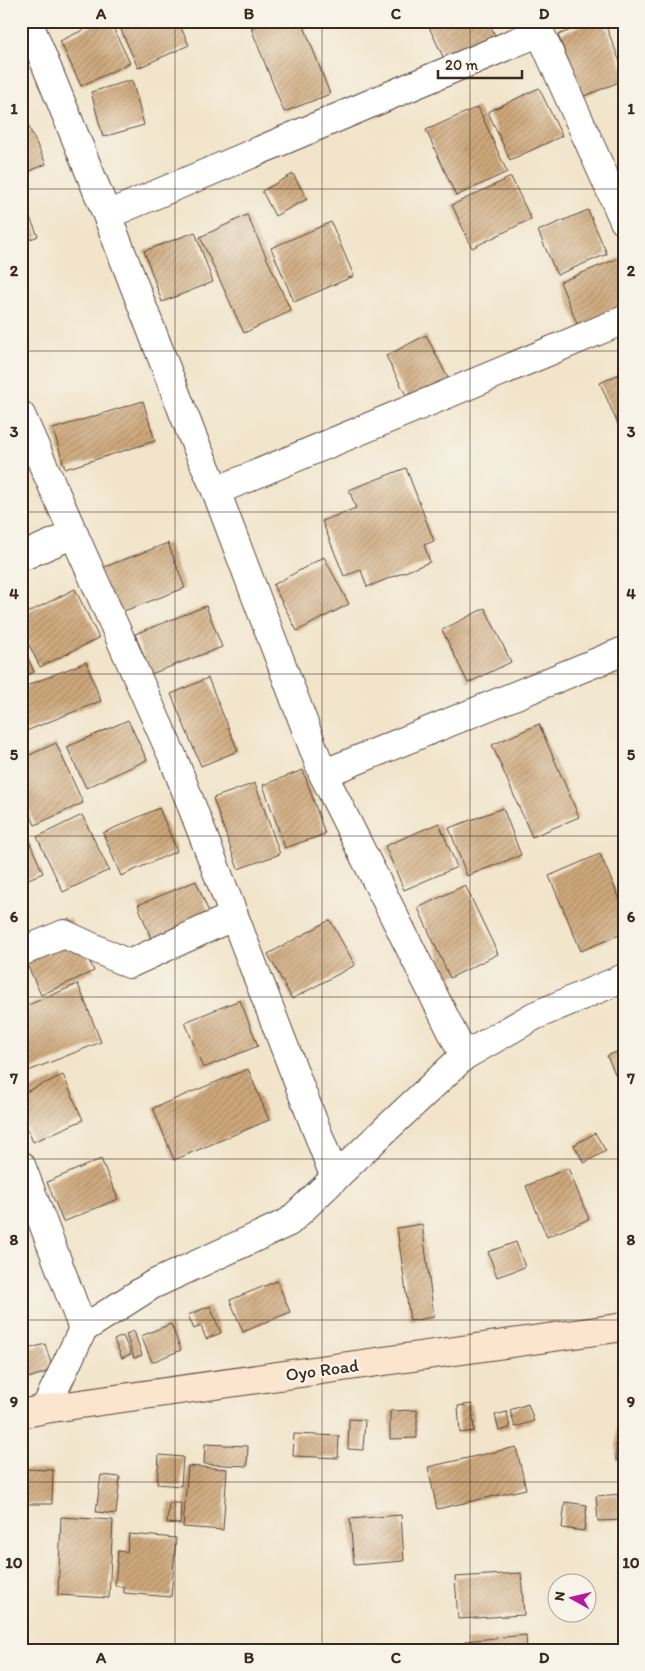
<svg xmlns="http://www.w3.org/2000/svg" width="645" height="1671" viewBox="0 0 645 1671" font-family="Itim,sans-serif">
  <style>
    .building { fill: url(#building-hatch) }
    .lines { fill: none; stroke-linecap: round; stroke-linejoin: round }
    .street-casing { stroke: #564638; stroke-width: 30 }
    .secondary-casing { stroke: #564638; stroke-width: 30 }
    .street { stroke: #fff; stroke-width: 28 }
    .secondary { stroke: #fce5cf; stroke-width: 28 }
    .grid { fill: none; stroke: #3b2a1e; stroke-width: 1; stroke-opacity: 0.55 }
    .labels { text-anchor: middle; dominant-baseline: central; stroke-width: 5; stroke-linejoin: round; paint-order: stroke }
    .street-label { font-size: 18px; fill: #3b2a1e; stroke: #f7f3e8 }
    .neatline { fill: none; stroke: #3b2a1e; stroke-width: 2 }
    .grid-label { font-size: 16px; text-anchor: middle; font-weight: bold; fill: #3b2a1e }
  </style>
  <defs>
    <pattern id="building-hatch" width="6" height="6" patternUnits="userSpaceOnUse" patternTransform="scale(1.25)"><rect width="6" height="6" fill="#cea87c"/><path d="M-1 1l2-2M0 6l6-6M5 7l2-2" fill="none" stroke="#a88965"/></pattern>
  </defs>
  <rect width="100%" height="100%" fill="#f7f3e8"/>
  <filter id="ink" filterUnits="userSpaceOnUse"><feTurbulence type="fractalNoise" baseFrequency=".02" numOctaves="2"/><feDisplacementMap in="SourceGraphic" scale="10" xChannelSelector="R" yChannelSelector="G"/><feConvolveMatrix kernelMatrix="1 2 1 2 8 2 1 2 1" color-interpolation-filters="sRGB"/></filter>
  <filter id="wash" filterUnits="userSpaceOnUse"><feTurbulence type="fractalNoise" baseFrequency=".0096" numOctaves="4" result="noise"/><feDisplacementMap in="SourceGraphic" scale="20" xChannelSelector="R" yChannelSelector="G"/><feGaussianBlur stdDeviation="1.12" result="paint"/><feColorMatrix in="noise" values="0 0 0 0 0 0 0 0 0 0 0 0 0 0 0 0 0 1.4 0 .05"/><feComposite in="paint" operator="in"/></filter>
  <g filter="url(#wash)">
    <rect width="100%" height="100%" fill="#f1e4ca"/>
    <g id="blocks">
      <g class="building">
        <polygon points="102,21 110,21 130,63 81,86 60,41"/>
        <polygon points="117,21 178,21 189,45 138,68"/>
        <polygon points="268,21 302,21 330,94 284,112 251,28"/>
        <polygon points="436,21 488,21 499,43 449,69 428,25"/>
        <polygon points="593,21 604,21 624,72 624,80 582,97 558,35"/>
        <polygon points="132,80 144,125 103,137 91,92"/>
        <polygon points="539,88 562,136 510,160 488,112"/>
        <polygon points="478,107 507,172 456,196 426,130"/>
        <polygon points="21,110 46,164 21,175"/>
        <polygon points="293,174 307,199 275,216 262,191"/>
        <polygon points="511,177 531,219 472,248 452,205"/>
        <polygon points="21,197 38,236 21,243"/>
        <polygon points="588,210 607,254 557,275 538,231"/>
        <polygon points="247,215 291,311 244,333 200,237"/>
        <polygon points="331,222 354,276 294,302 271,248"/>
        <polygon points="195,232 213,282 162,302 144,251"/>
        <polygon points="619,258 624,271 624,313 580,331 560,282"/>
        <polygon points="426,335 452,386 412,407 386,356"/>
        <polygon points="624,372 624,427 620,429 600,383"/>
        <polygon points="143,401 155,441 65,469 53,429"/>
        <polygon points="406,468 434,541 424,545 430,562 367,587 361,570 344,576 322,521 356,508 349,490"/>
        <polygon points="168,543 185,588 116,614 99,569"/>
        <polygon points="324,557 349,604 297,631 273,585"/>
        <polygon points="75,589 99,638 40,667 21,629 21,616"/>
        <polygon points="206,606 222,647 151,674 135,634"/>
        <polygon points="485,608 511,662 468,683 442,630"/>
        <polygon points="21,642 34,672 21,678"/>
        <polygon points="86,662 101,701 21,733 21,688"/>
        <polygon points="208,678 238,751 201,766 171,694"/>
        <polygon points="128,720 147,760 86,788 67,747"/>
        <polygon points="539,724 579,817 532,837 492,745"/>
        <polygon points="56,743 83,803 35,825 21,793 21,759"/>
        <polygon points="303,770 325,834 285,848 263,785"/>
        <polygon points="255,783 280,854 238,869 213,798"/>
        <polygon points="159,808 177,851 121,876 103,833"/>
        <polygon points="503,808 521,855 467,876 449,828"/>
        <polygon points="82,815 109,870 63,892 37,837"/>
        <polygon points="439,823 457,867 404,890 385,846"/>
        <polygon points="29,841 43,873 21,882 21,844"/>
        <polygon points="600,854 624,909 624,933 581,951 549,876"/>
        <polygon points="196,881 213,922 154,946 138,905"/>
        <polygon points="465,885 498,954 450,978 418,908"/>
        <polygon points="70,918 94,971 41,995 21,951 21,941"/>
        <polygon points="330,920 355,965 292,999 268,954"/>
        <polygon points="78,984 101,1042 21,1074 21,1008"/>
        <polygon points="240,1000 258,1046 203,1068 185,1022"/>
        <polygon points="624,1049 624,1093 607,1056"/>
        <polygon points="248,1069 269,1120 174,1160 153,1108"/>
        <polygon points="63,1075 83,1120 33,1142 21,1114 21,1094"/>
        <polygon points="595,1133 606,1151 584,1163 574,1145"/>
        <polygon points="101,1159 118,1199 63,1222 47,1182"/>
        <polygon points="568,1168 589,1219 547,1237 526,1186"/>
        <polygon points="422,1224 434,1317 410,1321 397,1228"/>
        <polygon points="516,1242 525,1267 497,1277 488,1252"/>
        <polygon points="277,1281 290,1312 243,1332 230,1300"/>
        <polygon points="210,1306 221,1333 206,1339 201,1326 194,1329 188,1315"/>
        <polygon points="171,1324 181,1350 152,1362 141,1336"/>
        <polygon points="134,1331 142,1355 134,1358 126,1334"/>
        <polygon points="123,1336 131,1354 122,1358 114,1340"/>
        <polygon points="45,1344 53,1370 22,1380 21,1351"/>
        <polygon points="472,1404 474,1431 460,1433 458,1406"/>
        <polygon points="528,1404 534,1421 515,1427 510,1410"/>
        <polygon points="417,1410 417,1438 390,1439 390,1411"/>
        <polygon points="507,1412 510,1428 499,1431 495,1415"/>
        <polygon points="349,1419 365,1420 363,1450 348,1449"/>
        <polygon points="617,1422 624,1423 624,1460 616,1460"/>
        <polygon points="294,1434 339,1436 338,1458 293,1456"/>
        <polygon points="205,1444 248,1446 247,1466 204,1464"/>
        <polygon points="516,1447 526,1489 437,1509 428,1467"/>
        <polygon points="159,1455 183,1457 181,1486 157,1484"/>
        <polygon points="188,1466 227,1469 223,1530 183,1527"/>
        <polygon points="23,1469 53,1470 52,1504 22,1504"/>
        <polygon points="101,1475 120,1477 116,1514 96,1512"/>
        <polygon points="624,1494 624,1520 598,1521 596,1496"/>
        <polygon points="565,1502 587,1505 584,1531 562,1528"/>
        <polygon points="169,1503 181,1503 180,1524 167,1523"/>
        <polygon points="401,1515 404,1561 354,1565 350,1519"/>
        <polygon points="61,1517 113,1520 109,1598 58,1595"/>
        <polygon points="129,1534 176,1538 171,1597 124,1593 124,1587 115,1586 118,1551 127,1552"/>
        <polygon points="521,1573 524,1615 458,1619 455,1577"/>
        <polygon points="526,1635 527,1650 466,1650 465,1641"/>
      </g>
    </g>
  </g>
  <g filter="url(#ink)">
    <use href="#blocks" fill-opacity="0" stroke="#564638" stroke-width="1"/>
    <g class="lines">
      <defs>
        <g id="street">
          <polyline points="28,21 107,215 193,438 216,491 323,774 464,1056"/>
          <polyline points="535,21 624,221"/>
          <polyline points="107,215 540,32"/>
          <polyline points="21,415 174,760 335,1178"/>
          <polyline points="216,491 624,320"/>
          <polyline points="21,557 74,534"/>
          <polyline points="323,774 624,651"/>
          <polyline points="21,952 64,934 129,964 234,916"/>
          <polyline points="21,1165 83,1329"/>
          <polyline points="45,1409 83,1329 152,1285 289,1222 368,1146 464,1056 534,1016 624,978"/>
        </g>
        <polyline id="secondary" points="21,1414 45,1409 624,1327"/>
      </defs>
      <use href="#street" class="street-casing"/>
      <use href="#secondary" class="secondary-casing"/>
      <use href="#street" class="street"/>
      <use href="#secondary" class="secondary"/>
    </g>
  </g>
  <path class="grid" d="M175,21V1650M322,21V1650M470,21V1650M21,189H624M21,351H624M21,512H624M21,674H624M21,836H624M21,997H624M21,1159H624M21,1320H624M21,1482H624"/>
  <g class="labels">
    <g class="street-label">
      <text transform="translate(322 1370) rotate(-8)">Oyo Road</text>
    </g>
  </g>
  <rect width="645" height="1671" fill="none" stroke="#f7f3e8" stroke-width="55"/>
  <g transform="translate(572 1598) rotate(278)"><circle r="24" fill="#f7f3e8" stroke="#aca397"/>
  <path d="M0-4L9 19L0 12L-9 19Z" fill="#b5179e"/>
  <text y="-8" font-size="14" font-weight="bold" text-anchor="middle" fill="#3b2a1e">N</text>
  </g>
  <path d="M438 70v8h84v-8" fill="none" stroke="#3b2a1e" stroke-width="2.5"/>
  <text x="445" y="70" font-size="15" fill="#3b2a1e" stroke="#f7f3e8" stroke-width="4" paint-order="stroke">20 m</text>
  <rect x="28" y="28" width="590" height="1616" class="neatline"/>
  <g class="grid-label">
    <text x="101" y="19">A</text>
    <text x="249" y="19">B</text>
    <text x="396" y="19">C</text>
    <text x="544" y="19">D</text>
    <text x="14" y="114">1</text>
    <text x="631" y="114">1</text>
    <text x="14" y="276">2</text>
    <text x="631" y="276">2</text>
    <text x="14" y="437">3</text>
    <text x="631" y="437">3</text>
    <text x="14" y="599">4</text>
    <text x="631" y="599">4</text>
    <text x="14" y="760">5</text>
    <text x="631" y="760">5</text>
    <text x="14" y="922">6</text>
    <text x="631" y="922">6</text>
    <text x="14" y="1084">7</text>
    <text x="631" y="1084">7</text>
    <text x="14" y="1245">8</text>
    <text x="631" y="1245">8</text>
    <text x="14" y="1407">9</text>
    <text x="631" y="1407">9</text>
    <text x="14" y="1568">10</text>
    <text x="631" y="1568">10</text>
    <text x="101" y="1663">A</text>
    <text x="249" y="1663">B</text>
    <text x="396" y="1663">C</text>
    <text x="544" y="1663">D</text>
  </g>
</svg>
